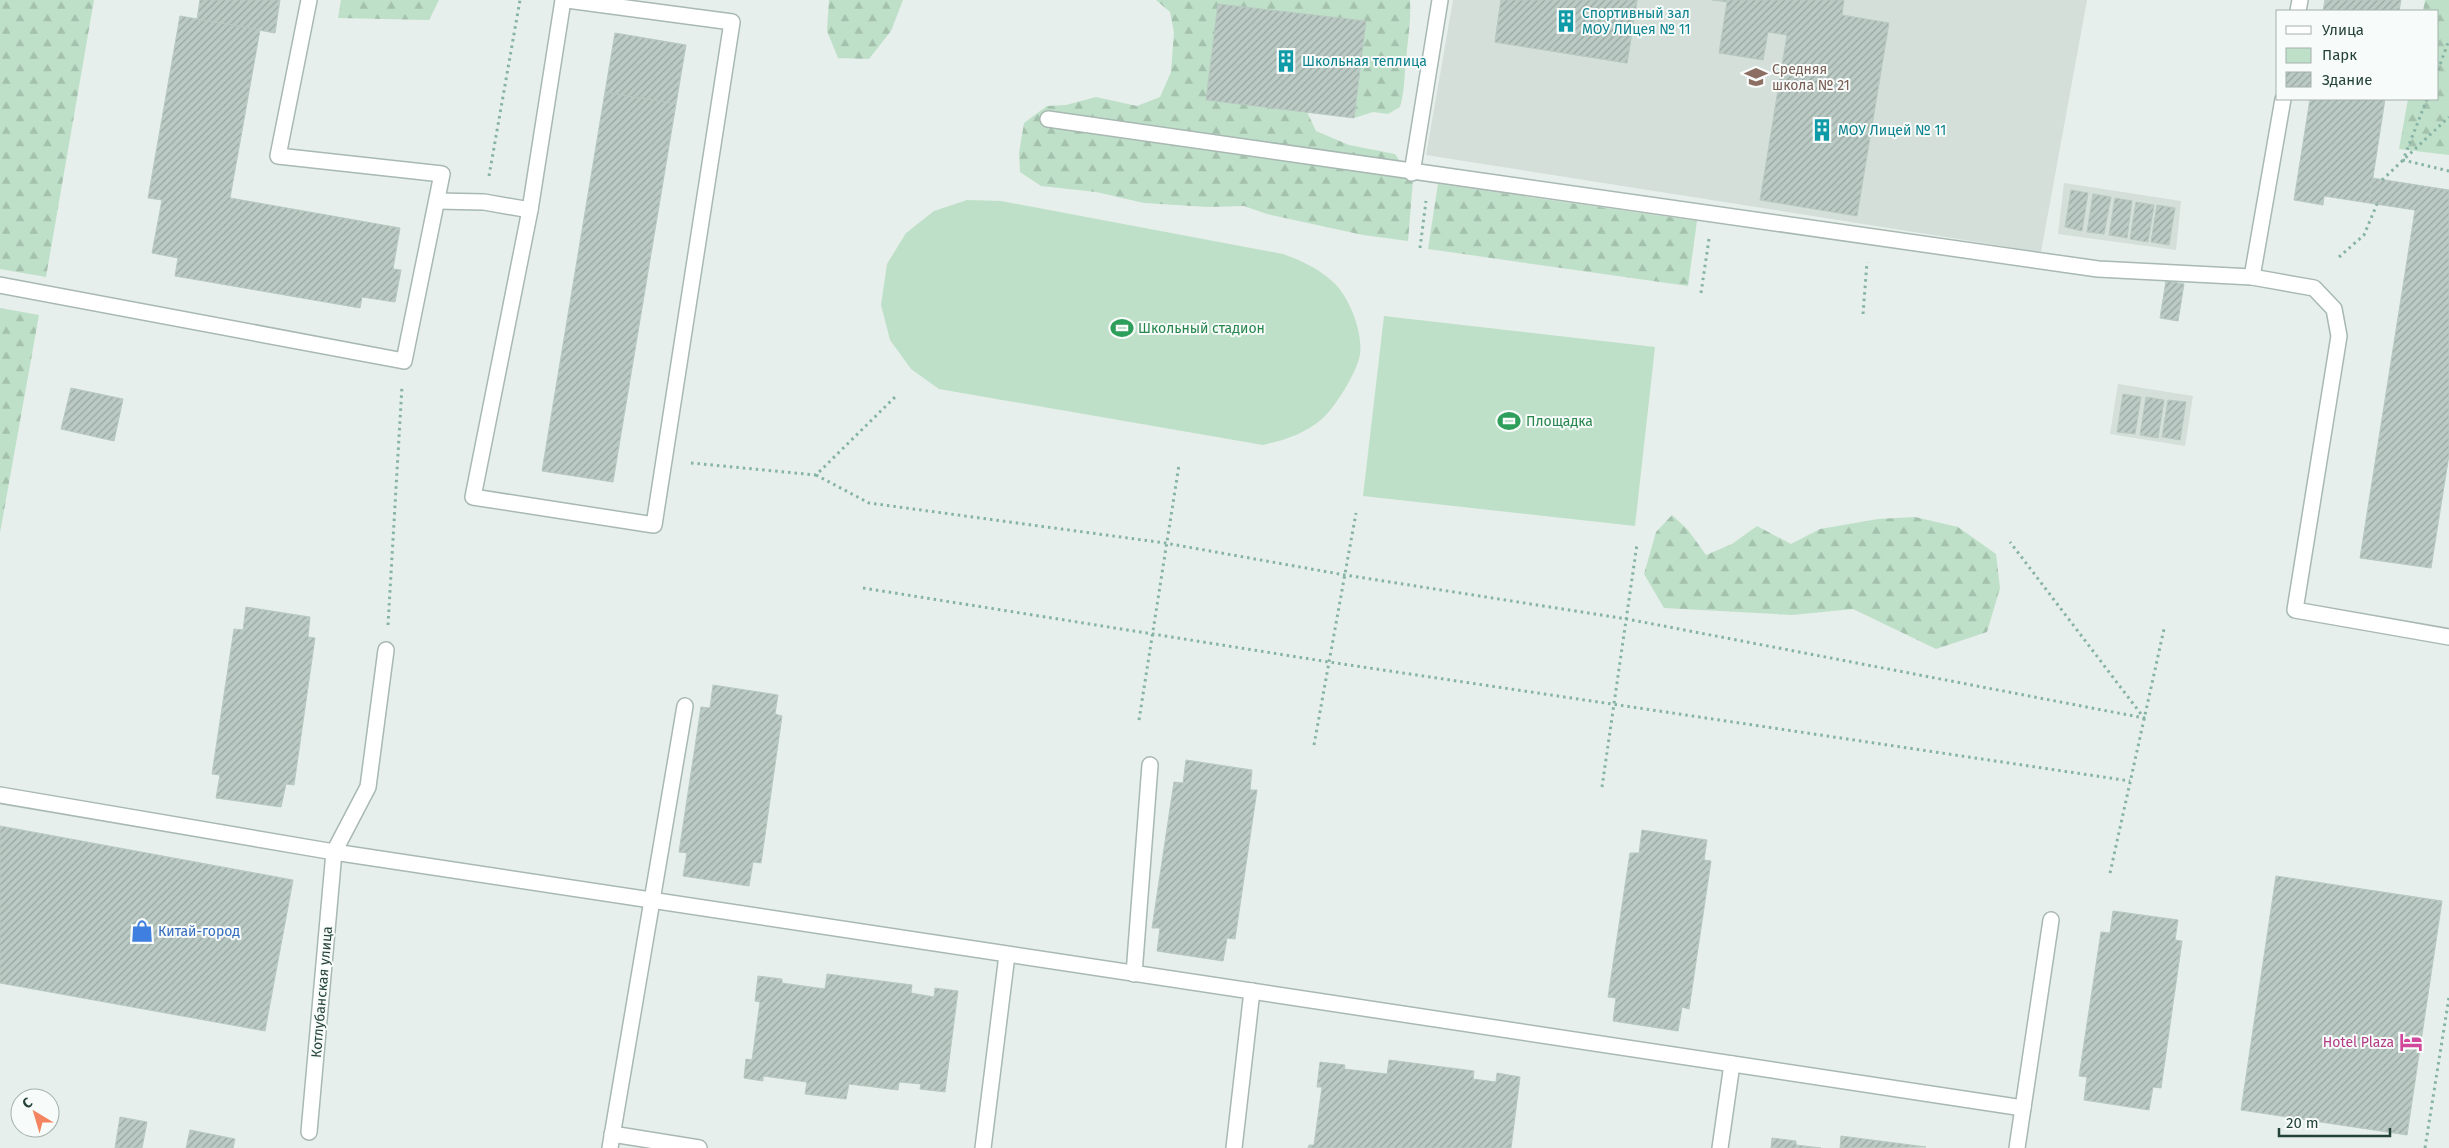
<svg xmlns="http://www.w3.org/2000/svg" width="2449" height="1148" viewBox="0 0 2449 1148" font-family="'Fira Sans',sans-serif">
  <style>
    .built { fill: #d4dfda }
    .forest { fill: url(#forest-firs) }
    .green { fill: #bfe0c8 }
    .building { fill: url(#building-hatch); stroke: #b8c9c2 }
    .lines { fill: none; stroke-linecap: round; stroke-linejoin: round }
    .lane-casing { stroke: #a8b8b2; stroke-width: 18 }
    .street-casing { stroke: #a8b8b2; stroke-width: 18 }
    .path { stroke: #86b3a5; stroke-width: 3; stroke-dasharray: 2.5 4; stroke-linecap: butt }
    .lane { stroke: #fff; stroke-width: 15 }
    .street { stroke: #fff; stroke-width: 15 }
    .labels { text-anchor: middle; dominant-baseline: central; stroke-width: 4; stroke-linejoin: round; paint-order: stroke }
    .culture-label { font-size: 14px; fill: #0d838f; stroke: #f7fbf9; text-anchor: start }
    .education-label { font-size: 14px; fill: #785e54; stroke: #f7fbf9; text-anchor: start }
    .leisure-label { font-size: 14px; fill: #27864d; stroke: #f7fbf9; text-anchor: start }
    .shop-label { font-size: 14px; fill: #366cbe; stroke: #f7fbf9; text-anchor: start }
    .street-label { font-size: 14px; fill: #24423a; stroke: #f7fbf9 }
    .hotel-label { font-size: 14px; fill: #b23c85; stroke: #f7fbf9; text-anchor: end }
  </style>
  <defs>
    <pattern id="forest-firs" width="22" height="20" patternUnits="userSpaceOnUse" patternTransform="scale(1.25)"><rect width="22" height="20" fill="#bfe0c8"/><path d="M5 1l3.5 6h-7zM16 11l3.5 6h-7z" fill="#a4c1ad"/></pattern>
    <pattern id="building-hatch" width="6" height="6" patternUnits="userSpaceOnUse" patternTransform="scale(1.25)"><rect width="6" height="6" fill="#bbcac4"/><path d="M-1 1l2-2M0 6l6-6M5 7l2-2" fill="none" stroke="#98a6a0"/></pattern>
  </defs>
  <rect width="100%" height="100%" fill="#e6efeb"/>
  <g class="built">
    <polygon points="1453,0 2087,0 2041,252 1426,155"/>
    <polygon points="2064,183 2181,201 2176,250 2058,234"/>
    <polygon points="2118,384 2193,396 2185,446 2110,434"/>
  </g>
  <g class="forest">
    <polygon points="0,0 94,0 46,277 0,269"/>
    <polygon points="341,0 439,0 429,20 338,18"/>
    <polygon points="829,0 903,0 891,31 869,59 838,58 827,31"/>
    <path d="M1156,0H1410C1411,23 1408,37 1406,60C1404,76 1405,91 1400,107L1388,114L1373,112L1354,118L1366,21L1218,4L1206,100L1307,112L1316,131L1349,145L1395,154L1413,180L1408,241L1363,235L1267,214L1244,206L1208,207L1144,203L1096,192L1041,186L1020,172L1019,153L1024,123L1047,106L1066,105L1096,97L1137,106L1160,97L1171,72L1174,32L1170,12Z"/>
    <polygon points="2425,0 2449,0 2449,155 2399,149 2408,99 2438,99 2438,11 2423,11"/>
    <polygon points="1438,184 1697,221 1688,286 1428,249"/>
    <polygon points="0,308 39,315 0,533"/>
    <polygon points="1672,515 1688,530 1706,555 1732,544 1757,526 1791,544 1820,529 1878,519 1915,517 1958,527 1996,554 2000,588 1987,632 1936,649 1853,609 1792,615 1664,608 1644,574 1656,532"/>
  </g>
  <g class="green">
    <path d="M967,200L1001,201L1283,254C1302,261 1318,268 1333,282C1349,296 1363,332 1360,354C1358,371 1334,409 1322,419C1304,434 1285,440 1263,445L939,389L911,369L890,340L881,305L887,264L906,233L934,211Z"/>
    <polygon points="1384,316 1655,347 1635,526 1363,496"/>
  </g>
  <g class="building">
    <polygon points="200,0 280,0 275,33 197,19"/>
    <polygon points="1501,0 1637,0 1627,63 1495,42"/>
    <polygon points="1501,0 1637,0 1627,63 1495,42"/>
    <polygon points="1712,0 1844,0 1842,15 1889,23 1857,216 1760,200 1787,35 1768,32 1763,60 1719,53 1727,2"/>
    <polygon points="2325,0 2401,0 2399,11 2323,11"/>
    <polygon points="1218,4 1366,21 1354,118 1206,100"/>
    <polygon points="180,16 260,30 230,198 400,228 393,269 401,270 395,302 362,297 360,308 175,276 178,258 152,253 162,200 148,198"/>
    <polygon points="615,33 686,45 676,104 605,92"/>
    <polygon points="605,92 676,104 613,482 542,471"/>
    <polygon points="2310,99 2385,99 2369,203 2324,196 2323,205 2294,200"/>
    <polygon points="2372,178 2449,190 2449,455 2431,568 2360,558 2415,210 2369,203"/>
    <polygon points="2071,190 2088,193 2082,231 2065,227"/>
    <polygon points="2093,194 2111,197 2104,234 2087,232"/>
    <polygon points="2115,198 2132,201 2127,238 2109,235"/>
    <polygon points="2136,202 2154,205 2148,242 2130,239"/>
    <polygon points="2157,205 2175,208 2169,245 2151,242"/>
    <polygon points="2166,281 2184,284 2178,321 2160,318"/>
    <polygon points="71,388 123,399 114,441 61,429"/>
    <polygon points="2123,394 2141,397 2135,434 2117,432"/>
    <polygon points="2146,397 2164,400 2158,438 2140,435"/>
    <polygon points="2168,400 2186,402 2180,440 2162,437"/>
    <polygon points="246,607 310,617 308,637 315,638 294,785 286,784 281,807 216,798 220,775 212,774 234,629 243,630"/>
    <polygon points="713,685 778,695 775,714 782,716 761,863 753,862 749,886 683,876 687,853 679,852 701,707 710,708"/>
    <polygon points="1186,760 1252,770 1250,790 1257,790 1235,939 1227,938 1223,961 1157,951 1160,928 1152,928 1174,782 1183,783"/>
    <polygon points="0,826 293,880 265,1031 0,983"/>
    <polygon points="1642,830 1707,840 1704,860 1711,861 1689,1009 1682,1007 1678,1031 1613,1021 1616,998 1608,997 1630,853 1639,853"/>
    <polygon points="2276,876 2442,901 2407,1135 2241,1110"/>
    <polygon points="2113,911 2178,920 2175,940 2182,941 2161,1088 2153,1087 2149,1110 2084,1100 2087,1077 2079,1076 2101,932 2110,933"/>
    <polygon points="827,974 912,985 911,993 934,997 935,988 958,991 945,1092 920,1089 921,1084 899,1082 898,1090 849,1084 846,1099 805,1094 807,1082 763,1076 763,1081 744,1078 746,1059 752,1060 760,1002 755,1001 758,976 782,979 782,983 825,989"/>
    <polygon points="1389,1060 1474,1071 1473,1079 1496,1082 1497,1073 1520,1077 1511,1148 1308,1148 1309,1145 1314,1145 1322,1087 1317,1087 1320,1062 1345,1065 1344,1069 1387,1074"/>
    <polygon points="120,1117 147,1122 142,1148 115,1148"/>
    <polygon points="190,1130 235,1139 233,1148 186,1148"/>
    <polygon points="1841,1136 1926,1147 1840,1148"/>
    <polygon points="1772,1138 1796,1141 1796,1145 1821,1148 1771,1148"/>
  </g>
  <g class="lines">
    <defs>
      <g id="lane">
        <polyline points="563,0 530,210 473,497 654,525 732,22 567,0"/>
        <polyline points="2298,11 2300,0"/>
        <polyline points="1048,119 2098,269 2252,277 2314,288 2334,309 2339,336 2295,610 2449,637"/>
        <polyline points="1412,173 1440,0"/>
        <polyline points="437,201 484,202 530,210"/>
        <polyline points="2252,277 2283,99"/>
        <polyline points="0,285 404,361 442,174 278,156 309,0"/>
        <polyline points="386,650 368,787 334,852 2023,1108"/>
        <polyline points="1134,974 1150,765"/>
        <polyline points="610,1148 685,706"/>
        <polyline points="983,1148 1007,955"/>
        <polyline points="1234,1148 1252,991"/>
        <polyline points="1720,1148 1732,1064"/>
        <polyline points="2017,1148 2051,920"/>
      </g>
      <g id="street">
        <polyline points="0,795 334,852 309,1132"/>
        <polyline points="612,1134 699,1148"/>
      </g>
    </defs>
    <use href="#lane" class="lane-casing"/>
    <use href="#street" class="street-casing"/>
    <g class="path">
      <polyline points="2438,70 2449,40"/>
      <polyline points="2427,99 2403,160 2449,171"/>
      <polyline points="489,176 520,0"/>
      <polyline points="2382,180 2449,117"/>
      <polyline points="1420,248 1426,201"/>
      <polyline points="2339,257 2364,235 2377,204"/>
      <polyline points="1701,293 1709,239"/>
      <polyline points="1863,314 1867,262"/>
      <polyline points="691,463 816,475 895,397"/>
      <polyline points="816,475 869,503 1165,543 1345,575 1627,619 2144,718 2010,542"/>
      <polyline points="863,588 1329,662 2130,781"/>
      <polyline points="388,625 402,386"/>
      <polyline points="1139,720 1179,465"/>
      <polyline points="1314,745 1356,513"/>
      <polyline points="1602,787 1637,544"/>
      <polyline points="2110,873 2164,629"/>
      <polyline points="2425,1148 2449,997"/>
    </g>
    <use href="#lane" class="lane"/>
    <use href="#street" class="street"/>
  </g>
  <defs>
    <symbol id="building-bare" viewBox="-9 -9 18 18"><path d="M-4-6H4V6H1V3H-1V6H-4ZM-2.5-4.3h1.7v1.8h-1.7ZM.8-4.3h1.7v1.8H.8ZM-2.5-1h1.7V.8h-1.7ZM.8-1h1.7V.8H.8Z" fill="#0f9aa8" stroke="#f7fbf9" stroke-width="2.5" paint-order="stroke"/></symbol>
    <symbol id="school-bare" viewBox="-9 -9 18 18"><path d="M0-5L7-2L0 1L-7-2ZM-4 1L0 2.5L4 1V4Q0 6-4 4Z" fill="#8d6e63" stroke="#f7fbf9" stroke-width="2.5" paint-order="stroke"/></symbol>
    <symbol id="stadium-bare" viewBox="-9 -9 18 18"><path d="M0-5a6.5 5 0 1 0 0 10a6.5 5 0 1 0 0-10ZM-3.5-1.8h7v3.6h-7Z" fill="#2e9e5b" stroke="#f7fbf9" stroke-width="2.5" paint-order="stroke"/></symbol>
    <symbol id="shop-bare" viewBox="-9 -9 18 18"><path d="M-5-2.5h2.3a2.7 3.5 0 0 1 5.4 0H5L5.5 6h-11ZM-1.5-2.5h3a1.5 2.3 0 0 0-3 0Z" fill="#3f7fe0" stroke="#f7fbf9" stroke-width="2.5" paint-order="stroke"/></symbol>
    <symbol id="hotel-bare" viewBox="-9 -9 18 18"><path d="M-6-4.5h1.5V1H6V5H4.5V3h-9V5H-6ZM-4 0a1.8 1.8 0 1 1 3.6 0ZM.5 0V-2.5h3Q6-2.5 6 0Z" fill="#d1479c" stroke="#f7fbf9" stroke-width="2.5" paint-order="stroke"/></symbol>
  </defs>
  <g fill-rule="evenodd">
    <use href="#building-bare" x="1550" y="5" width="32" height="32"/>
    <use href="#building-bare" x="1270" y="45" width="32" height="32"/>
    <use href="#school-bare" x="1740" y="61" width="32" height="32"/>
    <use href="#building-bare" x="1806" y="114" width="32" height="32"/>
    <use href="#stadium-bare" x="1106" y="312" width="32" height="32"/>
    <use href="#stadium-bare" x="1493" y="405" width="32" height="32"/>
    <use href="#shop-bare" x="126" y="915" width="32" height="32"/>
    <use href="#hotel-bare" x="2395" y="1026" width="32" height="32"/>
  </g>
  <g class="labels">
    <g class="culture-label">
      <text x="1582" y="13">Спортивный зал<tspan x="1582" dy="16">МОУ ЛИцея № 11</tspan></text>
      <text x="1302" y="61">Школьная теплица</text>
      <text x="1838" y="130">МОУ Лицей № 11</text>
    </g>
    <g class="education-label">
      <text x="1772" y="69">Средняя<tspan x="1772" dy="16">школа № 21</tspan></text>
    </g>
    <g class="leisure-label">
      <text x="1138" y="328">Школьный стадион</text>
      <text x="1526" y="421">Площадка</text>
    </g>
    <g class="shop-label">
      <text x="158" y="931">Китай-город</text>
    </g>
    <g class="street-label">
      <text transform="translate(322 992) rotate(-85)">Котлубанская улица</text>
    </g>
    <g class="hotel-label">
      <text x="2394" y="1042">Hotel Plaza</text>
    </g>
  </g>
  <rect x="2276" y="10" width="162" height="90" fill="#f7fbf9" stroke="#a3b1ad"/>
  <rect x="2286" y="26" width="25" height="8" fill="#ffffff" stroke="#a3b1ad"/>
  <text x="2322" y="35" font-size="15" fill="#24423a">Улица</text>
  <rect x="2286" y="48" width="25" height="15" fill="#bfe0c8" stroke="#a3b1ad"/>
  <text x="2322" y="60" font-size="15" fill="#24423a">Парк</text>
  <rect x="2286" y="72" width="25" height="15" fill="url(#building-hatch)" stroke="#a3b1ad"/>
  <text x="2322" y="85" font-size="15" fill="#24423a">Здание</text>
  <g transform="translate(35 1113) rotate(322)"><circle r="24" fill="#f7fbf9" stroke="#a3b1ad"/>
  <path d="M0-4L9 19L0 12L-9 19Z" fill="#f4845f"/>
  <text y="-8" font-size="14" font-weight="bold" text-anchor="middle" fill="#24423a">С</text>
  </g>
  <path d="M2279 1128v8h111v-8" fill="none" stroke="#24423a" stroke-width="2.5"/>
  <text x="2286" y="1128" font-size="15" fill="#24423a" stroke="#f7fbf9" stroke-width="4" paint-order="stroke">20 m</text>
</svg>
